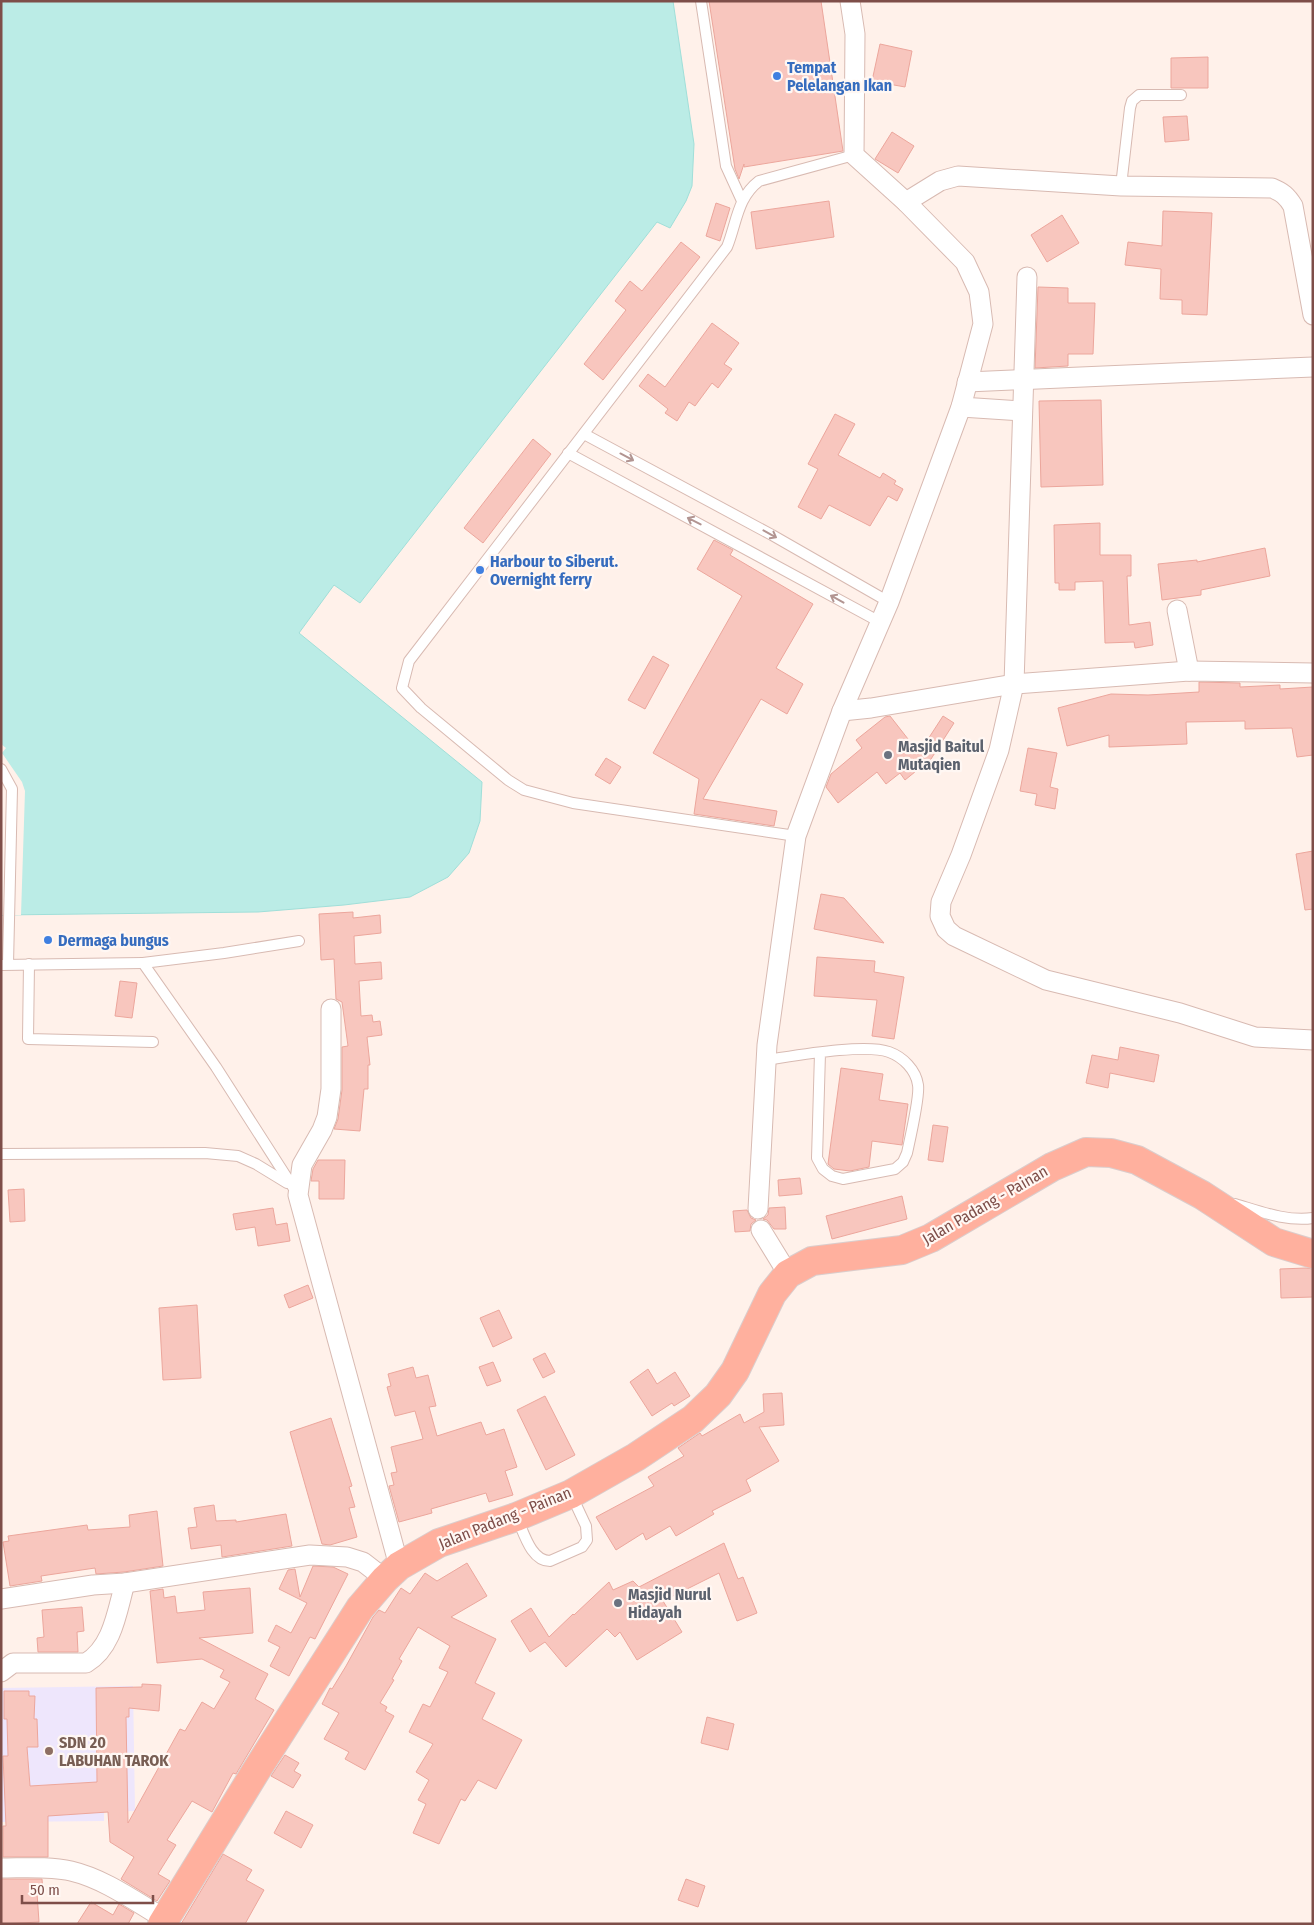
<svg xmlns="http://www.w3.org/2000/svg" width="1314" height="1925" viewBox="0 0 1314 1925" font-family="'Fira Sans Condensed',sans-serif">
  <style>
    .education { fill: #eee6fc; fill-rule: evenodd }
    .water { fill: #bbece6; stroke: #a0dfd9 }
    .pier { fill: #fff1ea }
    .building { fill: #f8c6be; stroke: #eca69c }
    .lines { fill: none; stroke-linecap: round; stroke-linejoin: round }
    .service-casing { stroke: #d8bab2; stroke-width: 12 }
    .minor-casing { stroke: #d8bab2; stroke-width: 21 }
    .trunk-casing { stroke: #dbcdcc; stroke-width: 30 }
    .service { stroke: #fff; stroke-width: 10 }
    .minor { stroke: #fff; stroke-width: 19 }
    .trunk { stroke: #ffb09e; stroke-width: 28 }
    .oneway { stroke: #b29592 }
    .shop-dot { fill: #3f7fe0; stroke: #fff7f3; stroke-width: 2 }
    .worship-dot { fill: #6b7280; stroke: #fff7f3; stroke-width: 2 }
    .education-dot { fill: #8d6e63; stroke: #fff7f3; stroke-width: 2 }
    .labels { text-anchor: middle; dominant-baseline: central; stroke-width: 4.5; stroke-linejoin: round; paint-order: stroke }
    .shop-label { font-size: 16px; font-weight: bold; fill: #366cbe; stroke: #fff7f3; text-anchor: start }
    .worship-label { font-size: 16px; font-weight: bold; fill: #5b616d; stroke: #fff7f3; text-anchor: start }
    .street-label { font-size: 16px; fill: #7e4e49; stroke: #fff7f3 }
    .education-label { font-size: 16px; font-weight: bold; fill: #785e54; stroke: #fff7f3; text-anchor: start }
  </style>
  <rect width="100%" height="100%" fill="#fff1ea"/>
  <path class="education" d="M133,1686L135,1811L104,1812V1821L1,1822V1688ZM37,1719L38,1747L7,1748V1720ZM96,1719H126L127,1784L97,1785ZM28,1755L30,1786L94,1782L96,1813L6,1818L3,1756Z"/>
  <polygon class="water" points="1,1 673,1 694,144 692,186 686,201 670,228 657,222 360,603 334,585 299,633 482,782 480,821 469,853 448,877 410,897 344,905 258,912 1,915"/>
  <polygon class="pier" points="1,744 6,748 2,753 22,782 25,791 21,915 1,915"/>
  <g class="building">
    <polygon points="709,1 821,1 843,151 744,167 744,164 739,179 735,169"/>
    <polygon points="880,44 912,51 905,87 872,81"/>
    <polygon points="1208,57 1208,88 1171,88 1171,58"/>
    <polygon points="1187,116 1189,140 1165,142 1163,117"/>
    <polygon points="892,132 914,146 898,173 875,159"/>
    <polygon points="829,201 834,237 756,249 751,212"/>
    <polygon points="716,203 730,208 720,241 706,236"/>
    <polygon points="1163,211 1212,213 1207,315 1182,314 1182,300 1160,299 1161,269 1125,265 1128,242 1162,246"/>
    <polygon points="1062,215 1079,243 1047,262 1031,235"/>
    <polygon points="681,242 700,257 603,380 584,364 626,310 615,301 630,281 642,291"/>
    <polygon points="1038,287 1068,288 1068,303 1095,303 1093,354 1068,354 1068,366 1035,368"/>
    <polygon points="712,323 739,343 724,364 732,369 718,388 712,383 695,406 689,402 677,421 665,413 668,409 639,386 648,374 665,387"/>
    <polygon points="1101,400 1103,485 1041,487 1039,401"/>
    <polygon points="835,414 855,424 838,455 880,478 883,473 896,481 894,484 903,489 897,501 888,496 870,526 829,505 821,519 798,507 818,469 808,464"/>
    <polygon points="533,439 551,454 483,543 464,528"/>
    <polygon points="1100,523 1100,555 1131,555 1131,576 1127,576 1129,625 1150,622 1153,645 1135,648 1134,642 1105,643 1103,581 1075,582 1075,590 1059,590 1059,583 1055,583 1054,525"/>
    <polygon points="714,540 733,550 730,555 813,604 776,668 803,684 787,714 761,699 703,799 777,811 774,826 694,814 699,779 653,753 742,596 697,569"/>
    <polygon points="1265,548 1270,576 1201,590 1201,595 1162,600 1158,564 1197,560 1197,562"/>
    <polygon points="653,656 669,665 645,709 628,700"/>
    <polygon points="1199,682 1240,683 1240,687 1280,685 1280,689 1313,687 1313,755 1297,757 1292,728 1245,729 1245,721 1186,722 1187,744 1109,747 1109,735 1067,746 1058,708 1111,694 1148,695 1199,692"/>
    <polygon points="890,716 919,753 943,716 954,723 931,759 905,780 900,773 886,784 877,772 838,803 826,787 831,774 862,748 856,740 885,717"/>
    <polygon points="1028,748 1057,753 1050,787 1058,789 1055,809 1035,805 1037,794 1020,791"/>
    <polygon points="606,758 621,767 610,784 595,775"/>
    <polygon points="1313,851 1313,909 1305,910 1296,854"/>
    <polygon points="821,894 844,898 884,943 814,929"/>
    <polygon points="353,912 353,918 380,915 381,933 354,936 355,964 381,962 382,979 359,981 361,1016 372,1015 373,1022 380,1021 382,1035 367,1037 370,1065 368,1065 368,1089 364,1089 360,1131 334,1129 338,1119 342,1090 342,1047 348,1046 342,1002 336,999 334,959 321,960 319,914"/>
    <polygon points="817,957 875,961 874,972 904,977 894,1039 872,1036 877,1000 814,996"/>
    <polygon points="120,981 137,983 132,1018 115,1016"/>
    <polygon points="1120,1047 1159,1055 1154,1082 1110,1073 1108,1088 1086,1083 1092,1055 1118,1060"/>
    <polygon points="841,1068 883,1074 879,1100 908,1104 902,1145 872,1141 869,1167 850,1171 834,1169 828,1164"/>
    <polygon points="933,1125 948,1127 943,1162 928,1160"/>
    <polygon points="318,1160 345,1160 344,1199 319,1199 319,1181 311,1181 313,1169"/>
    <polygon points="800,1178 802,1194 779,1196 778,1180"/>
    <polygon points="24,1189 25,1221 10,1222 8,1190"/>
    <polygon points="902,1196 907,1219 832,1239 826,1216"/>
    <polygon points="785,1207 786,1229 774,1229 767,1220 763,1219 768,1215 769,1208"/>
    <polygon points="273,1208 276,1225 287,1223 290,1241 258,1246 255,1227 236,1230 233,1214"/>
    <polygon points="747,1210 751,1218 756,1220 751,1224 750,1231 735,1232 733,1211"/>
    <polygon points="1306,1268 1313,1269 1313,1297 1281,1298 1280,1269"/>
    <polygon points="308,1285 313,1298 289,1308 284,1295"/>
    <polygon points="197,1305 201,1378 163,1380 159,1308"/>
    <polygon points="499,1310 512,1338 493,1347 480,1318"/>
    <polygon points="545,1353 555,1372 543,1378 533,1359"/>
    <polygon points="493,1362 501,1381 487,1386 479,1367"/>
    <polygon points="413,1367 416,1378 428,1375 436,1406 429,1407 437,1436 481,1422 486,1435 504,1429 517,1467 505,1471 513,1495 489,1502 486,1493 431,1509 432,1513 399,1522 389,1486 394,1485 391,1473 397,1472 391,1447 423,1439 415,1411 395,1416 387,1387 391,1386 388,1374"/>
    <polygon points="648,1369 657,1384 675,1372 690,1396 674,1406 672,1403 652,1416 630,1382"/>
    <polygon points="782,1393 784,1425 759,1427 779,1461 746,1480 751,1491 712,1511 714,1514 676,1536 670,1526 646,1540 643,1533 616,1550 596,1517 654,1486 648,1477 684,1456 678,1448 700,1433 702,1436 740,1414 744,1423 764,1412 763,1394"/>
    <polygon points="545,1396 575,1455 546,1470 517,1410"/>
    <polygon points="331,1418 352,1486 349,1487 355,1507 349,1508 357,1537 330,1545 322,1544 290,1432"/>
    <polygon points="214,1505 216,1521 236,1520 236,1522 286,1514 292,1546 222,1557 221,1545 191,1549 188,1528 197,1527 194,1508"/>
    <polygon points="157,1511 163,1566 124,1572 96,1574 95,1568 41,1576 42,1581 10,1586 3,1542 9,1541 8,1536 87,1525 88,1530 130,1527 129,1515"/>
    <polygon points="724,1543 738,1579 743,1577 757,1613 737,1621 719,1573 663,1601 682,1632 637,1660 620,1632 615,1637 607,1629 566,1667 545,1642 530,1652 511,1621 531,1608 549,1637 573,1614 574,1615 609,1582 613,1590 633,1581 639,1587"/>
    <polygon points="467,1563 487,1596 451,1617 496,1639 475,1683 495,1693 482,1719 522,1740 496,1789 478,1780 465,1801 461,1799 439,1844 413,1833 426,1804 418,1800 429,1780 416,1772 433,1744 409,1732 423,1704 430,1707 448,1672 439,1668 450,1646 418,1627 399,1659 402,1661 392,1679 394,1680 380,1703 387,1707 385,1711 394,1716 365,1770 345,1759 349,1752 324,1739 339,1713 322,1704 330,1688 332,1689 346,1666 373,1617 379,1610 385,1613 401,1588 410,1594 425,1573 437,1581"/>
    <polygon points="313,1566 333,1567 348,1574 315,1639 310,1637 289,1676 270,1666 280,1647 268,1641 276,1625 291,1633 307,1603 279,1589 288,1570 295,1569 300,1597"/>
    <polygon points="250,1588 253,1633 199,1638 268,1674 255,1699 274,1710 236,1774 233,1773 212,1812 192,1801 167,1840 176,1845 158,1874 170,1881 157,1901 121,1879 134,1857 110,1842 108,1812 48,1816 48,1857 3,1857 3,1826 6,1826 3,1756 8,1756 7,1719 4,1719 4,1691 29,1691 29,1696 35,1696 34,1719 37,1719 38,1747 27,1747 30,1786 97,1782 96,1688 142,1687 142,1684 161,1685 159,1711 129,1708 129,1717 126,1717 128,1823 180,1729 185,1731 202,1702 214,1709 230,1682 220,1677 224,1670 202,1659 157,1663 150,1591 163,1589 164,1598 175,1596 177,1613 205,1610 203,1592"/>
    <polygon points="82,1607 84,1631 77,1632 78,1652 38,1652 37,1638 44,1637 42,1610"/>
    <polygon points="707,1717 734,1724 728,1750 701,1743"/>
    <polygon points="285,1755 299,1763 294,1771 301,1775 293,1788 271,1776"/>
    <polygon points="286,1811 313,1825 301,1848 274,1833"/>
    <polygon points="223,1854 252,1870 246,1880 264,1890 245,1924 181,1924"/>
    <polygon points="1,1879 42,1879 43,1893 37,1893 39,1922 1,1924"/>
    <polygon points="686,1879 705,1886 698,1907 678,1900"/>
    <polygon points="91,1902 113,1915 119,1904 134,1913 128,1924 77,1924"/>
  </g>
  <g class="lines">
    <defs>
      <g id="service">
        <polyline points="701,1 726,166 742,201"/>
        <polyline points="1121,186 1130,108 1132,101 1139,95 1181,95"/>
        <polyline points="584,434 772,535 889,602"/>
        <polyline points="568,453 880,622"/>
        <polyline points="1,769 12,789 8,964"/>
        <path d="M796,836L573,803L524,790L508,780L421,708L402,688L409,661L727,247C737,222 737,198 759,181L854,155"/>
        <polyline points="29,964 28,1039 153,1042"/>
        <polyline points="2,965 143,963"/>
        <path d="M766,1060C794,1056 865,1043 889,1052C903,1057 916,1070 918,1085C920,1096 910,1139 907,1153L903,1162L895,1169L843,1179L832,1176L823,1169L817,1158L820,1053"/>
        <polyline points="1,1154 205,1153 238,1156 256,1164 287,1183"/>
        <polyline points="298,1195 216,1067 143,963 224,953 299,941"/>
        <path d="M1235,1204C1259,1211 1287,1222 1313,1218"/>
        <path d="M517,1518C524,1533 531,1561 550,1561L582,1547L587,1540L586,1526L571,1494"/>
      </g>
      <g id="minor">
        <path d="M906,202L940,181L958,176L1121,186L1272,188C1282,192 1287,196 1293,206L1313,315"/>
        <polyline points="1027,277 1014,684 999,750 961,855 941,902 940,916 946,929 954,936 1046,980 1180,1013 1255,1037 1313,1040"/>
        <polyline points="967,382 1313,367"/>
        <polyline points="961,407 1022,411"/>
        <polyline points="1177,610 1189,671"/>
        <polyline points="842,711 871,708 1014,684 1189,671 1313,673"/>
        <polyline points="331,1009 331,1089 327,1117 322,1130 302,1165 298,1195 399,1566"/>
        <polyline points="758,1209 767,1045 796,836 842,711 889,602 961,407 983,324 979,292 965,262 906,202 854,155 855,34 850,1"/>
        <polyline points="761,1230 788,1274"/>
        <polyline points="1,1599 93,1585 125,1583 310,1555 347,1557 363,1562 385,1579"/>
        <path d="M1,1672L13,1663H86C113,1647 117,1611 125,1583"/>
        <path d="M1,1868C24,1868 49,1866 71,1871C105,1879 136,1902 165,1919"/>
      </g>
      <polyline id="trunk" points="162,1924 256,1771 360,1608 385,1579 399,1566 439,1543 516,1517 571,1494 636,1457 693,1419 718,1395 735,1371 772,1294 788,1274 812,1261 902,1250 931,1238 1052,1167 1086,1152 1111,1153 1137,1160 1202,1195 1274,1242 1313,1254"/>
    </defs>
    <use href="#service" class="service-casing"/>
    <use href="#minor" class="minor-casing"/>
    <use href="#trunk" class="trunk-casing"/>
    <use href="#service" class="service"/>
    <use href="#minor" class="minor"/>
    <use href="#trunk" class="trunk"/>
  </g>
  <defs><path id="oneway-shaft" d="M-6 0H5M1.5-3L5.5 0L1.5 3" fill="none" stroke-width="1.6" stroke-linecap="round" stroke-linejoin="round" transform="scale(1.25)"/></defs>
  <g class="oneway">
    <use href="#oneway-shaft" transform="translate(627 457) rotate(28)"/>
    <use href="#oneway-shaft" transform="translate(694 521) rotate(-153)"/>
    <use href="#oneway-shaft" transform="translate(770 534) rotate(29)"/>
    <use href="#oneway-shaft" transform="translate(837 599) rotate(-151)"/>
  </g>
  <g class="shop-dot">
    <circle cx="777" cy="76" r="5"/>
    <circle cx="480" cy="570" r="5"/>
    <circle cx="48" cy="940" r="5"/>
  </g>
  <g class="worship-dot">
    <circle cx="888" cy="755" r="5"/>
    <circle cx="618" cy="1603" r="5"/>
  </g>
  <circle class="education-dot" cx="49" cy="1751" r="5"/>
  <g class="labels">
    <g class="shop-label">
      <text x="787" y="67">Tempat<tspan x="787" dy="18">Pelelangan Ikan</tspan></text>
      <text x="490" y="561">Harbour to Siberut.<tspan x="490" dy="18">Overnight ferry</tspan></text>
      <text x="58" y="940">Dermaga bungus</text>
    </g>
    <g class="worship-label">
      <text x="898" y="746">Masjid Baitul<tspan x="898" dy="18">Mutaqien</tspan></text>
      <text x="628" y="1594">Masjid Nurul<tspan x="628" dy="18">Hidayah</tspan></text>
    </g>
    <g class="street-label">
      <text transform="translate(985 1205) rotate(-30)">Jalan Padang - Painan</text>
      <text transform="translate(505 1518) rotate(-22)">Jalan Padang - Painan</text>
    </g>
    <g class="education-label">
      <text x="59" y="1742">SDN 20<tspan x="59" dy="18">LABUHAN TAROK</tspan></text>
    </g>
  </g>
  <rect width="1314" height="1925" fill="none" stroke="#7e4e49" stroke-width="5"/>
  <path d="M22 1895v8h131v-8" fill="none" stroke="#7e4e49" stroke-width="2.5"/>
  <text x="30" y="1895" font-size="15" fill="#7e4e49" stroke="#fff7f3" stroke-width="4" paint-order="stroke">50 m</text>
</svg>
